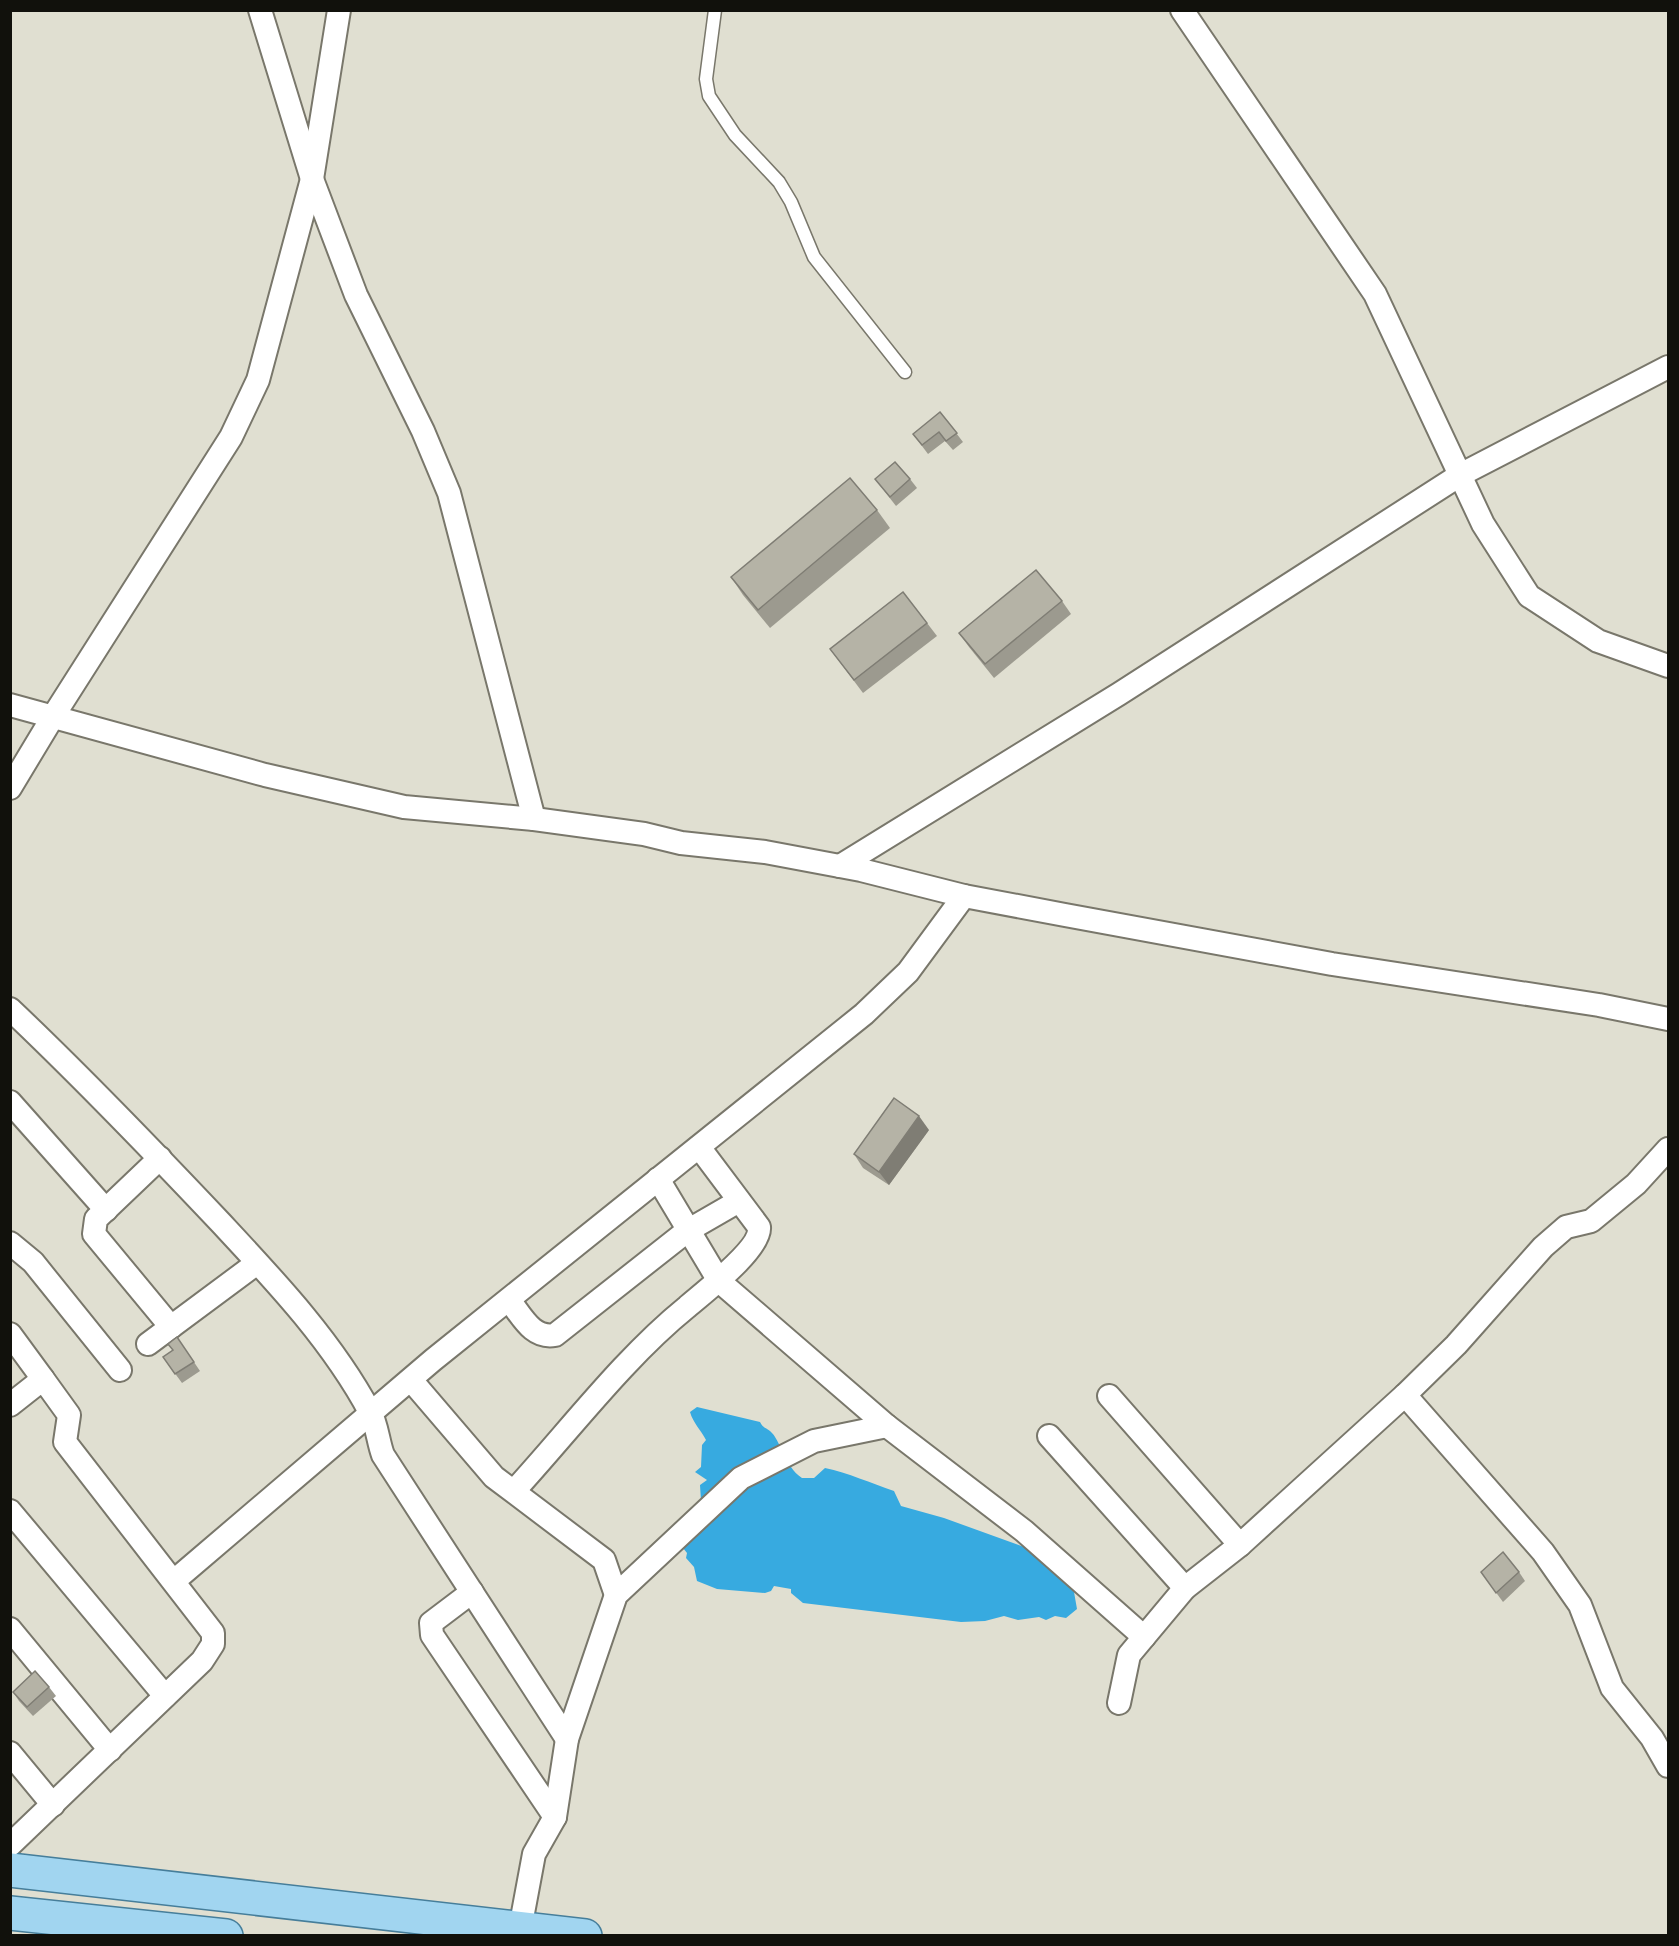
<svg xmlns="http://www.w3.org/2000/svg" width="1679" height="1946" viewBox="0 0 1679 1946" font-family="Jost,sans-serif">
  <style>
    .water { fill: #37aae0 }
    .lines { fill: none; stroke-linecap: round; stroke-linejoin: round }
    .lane-casing { stroke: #79776b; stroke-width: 15 }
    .street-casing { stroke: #79776b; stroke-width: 26 }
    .primary-casing { stroke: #467e9a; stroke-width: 36 }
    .lane { stroke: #fff; stroke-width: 12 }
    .street { stroke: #fff; stroke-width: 22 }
    .primary { stroke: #a1d5f0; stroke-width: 33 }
    .wall { fill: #9c9a8f }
    .shaded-wall { fill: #7f7d74 }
    .building { fill: #b5b3a6; stroke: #7f7d74; stroke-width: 1.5 }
  </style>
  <rect width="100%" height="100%" fill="#e0dfd1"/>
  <path class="water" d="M697,1407L760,1422C763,1428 765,1427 770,1431C781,1440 784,1466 802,1478H814L825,1468C848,1473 871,1483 894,1491L901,1506L944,1518L1024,1547L1068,1585L1074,1592L1077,1609L1066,1618L1055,1616L1046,1620L1039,1617L1018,1620L1004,1616L985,1621L961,1622L803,1603L791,1593V1589L774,1586L771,1591L765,1593L717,1589L697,1581L694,1567L686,1558L687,1553L683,1548V1539L701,1501L700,1485L707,1480L695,1472L701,1467L702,1445L706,1440C701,1430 693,1423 690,1412Z"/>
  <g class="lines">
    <defs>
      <polyline id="lane" points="715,10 706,79 709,96 735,135 779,182 791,202 814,257 905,372"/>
      <g id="street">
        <polyline points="260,10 312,179 356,295 423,431 449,493 534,819"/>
        <polyline points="1182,10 1375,294 1483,524 1529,596 1598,641 1668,666"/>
        <polyline points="10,705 265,775 404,807 534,819 644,834 681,843 765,852 861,870 964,896 1065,915 1332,964 1599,1005 1668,1019"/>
        <polyline points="10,788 54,715 231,437 258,380 312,179 339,10"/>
        <polyline points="840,866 1119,694 1460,475 1668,367"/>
        <path d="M10,1009C83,1078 152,1150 221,1223C275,1281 332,1341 370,1412C377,1424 378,1442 383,1455L567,1739"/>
        <polyline points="10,1102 106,1210"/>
        <polyline points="160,1158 96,1219 94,1234 171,1327"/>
        <polyline points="658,1179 719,1281 887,1426 1024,1531 1144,1637"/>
        <polyline points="10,1243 33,1262 120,1370"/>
        <path d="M509,1300C522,1316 532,1339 555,1335L687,1231L739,1201"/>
        <polyline points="10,1334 43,1379"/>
        <polyline points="148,1344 257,1263"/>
        <polyline points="411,1380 494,1477 604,1560 616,1595"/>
        <polyline points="1405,1395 1456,1345 1543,1247 1566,1227 1591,1221 1636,1184 1668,1149"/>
        <polyline points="1109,1396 1240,1545"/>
        <polyline points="10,1405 43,1379 69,1415 65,1442 213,1633 213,1644 202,1661 10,1845"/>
        <polyline points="1049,1436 1185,1588"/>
        <path d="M514,1491C569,1431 624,1358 687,1307C703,1293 762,1248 759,1227L699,1147"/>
        <polyline points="10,1511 165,1696"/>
        <polyline points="174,1581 433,1360 864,1014 908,972 964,896"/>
        <polyline points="472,1592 431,1623 432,1635 555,1817"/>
        <polyline points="10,1629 110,1750"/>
        <polyline points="1119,1703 1129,1655 1185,1588 1240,1545 1405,1395 1543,1552 1580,1605 1612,1688 1652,1738 1668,1766"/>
        <polyline points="10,1753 53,1805"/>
        <polyline points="520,1929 534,1854 555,1817 567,1739 616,1595 741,1478 814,1441 887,1426"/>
      </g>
      <g id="primary">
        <polyline points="10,1870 585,1936"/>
        <polyline points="10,1913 226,1936"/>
      </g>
    </defs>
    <use href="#lane" class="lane-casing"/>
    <use href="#street" class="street-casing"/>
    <use href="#primary" class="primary-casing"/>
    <use href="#lane" class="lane"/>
    <use href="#street" class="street"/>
    <use href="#primary" class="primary"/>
  </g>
  <g class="wall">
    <polygon points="940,412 963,442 953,450 945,441 928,454 913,434"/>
    <polygon points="875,479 910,479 917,488 896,506"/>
    <polygon points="877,510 890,528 770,628 743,595 731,577"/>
    <polygon points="1062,601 1071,614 994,678 969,647 959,633"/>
    <polygon points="927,623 937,636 863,693 830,649"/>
    <polygon points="929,1130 889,1185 863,1168 854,1154"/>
    <polygon points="177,1337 200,1371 182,1383 163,1357 173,1350"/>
    <polygon points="1481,1572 1519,1572 1525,1581 1503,1602"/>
    <polygon points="49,1687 56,1696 33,1716 19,1701 13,1692"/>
  </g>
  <polygon class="shaded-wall" points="919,1116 929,1130 889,1185 879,1172"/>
  <g class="building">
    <polygon points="940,412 957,433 946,441 939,432 922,445 913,434"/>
    <polygon points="895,462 910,479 890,497 875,479"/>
    <polygon points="850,478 877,510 758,610 731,577"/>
    <polygon points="1036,570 1062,601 985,664 959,633"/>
    <polygon points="903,592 927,623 854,680 830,649"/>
    <polygon points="894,1098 919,1116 879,1172 854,1154"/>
    <polygon points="177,1337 194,1362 175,1374 163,1357 173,1350 168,1344"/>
    <polygon points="1503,1552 1519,1572 1496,1593 1481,1572"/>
    <polygon points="35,1671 49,1687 27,1707 13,1692"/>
  </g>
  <rect width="1679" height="1946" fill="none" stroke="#11110c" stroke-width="24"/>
</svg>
